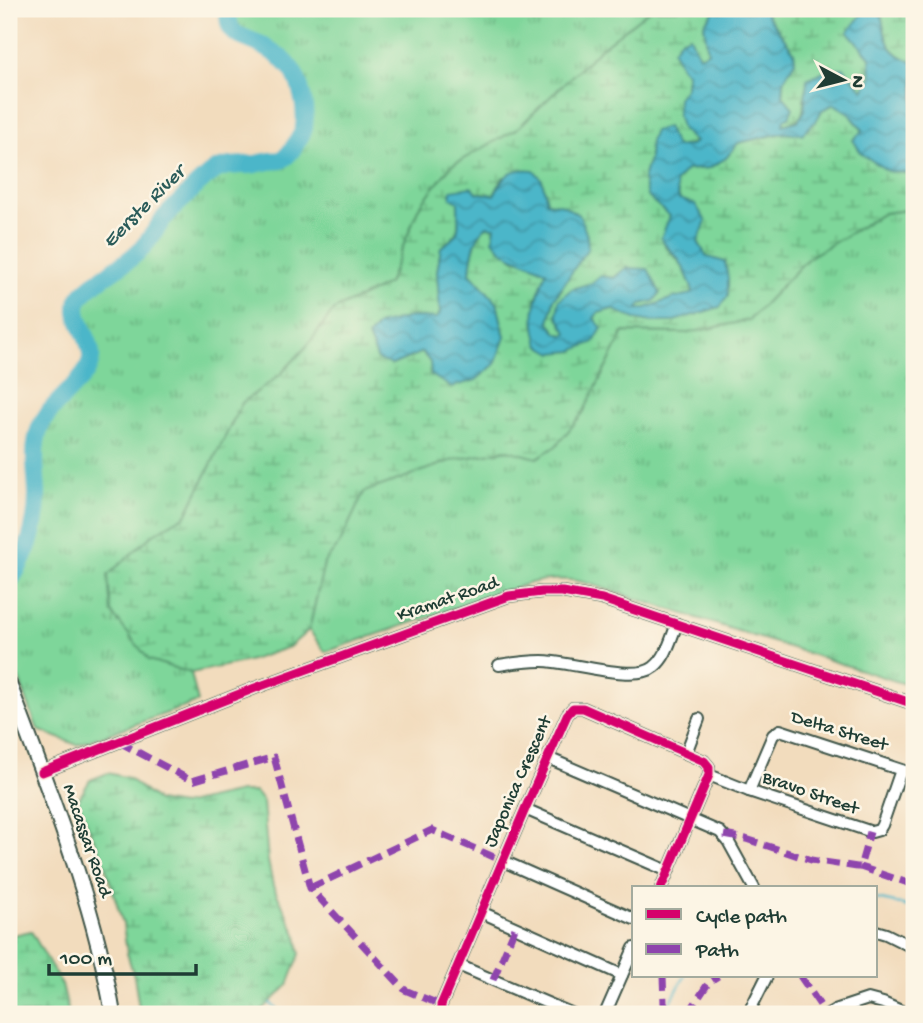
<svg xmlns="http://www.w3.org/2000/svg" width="923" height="1023" viewBox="0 0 923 1023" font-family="'Gochi Hand',sans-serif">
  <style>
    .grass { fill: url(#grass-tufts); stroke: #4e8a67; stroke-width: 2 }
    .wetland { fill: url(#wetland-marsh); stroke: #4e8a67; stroke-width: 2 }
    .water { fill: url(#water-waves); stroke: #367a7e; stroke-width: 2 }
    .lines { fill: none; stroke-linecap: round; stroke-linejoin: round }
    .stream { stroke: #4cb6c9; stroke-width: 2.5 }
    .river { stroke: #4cb6c9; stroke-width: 18 }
    .minor-casing { stroke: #3f5549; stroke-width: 14 }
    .major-casing { stroke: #3f5549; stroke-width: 18 }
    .minor { stroke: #fff; stroke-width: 10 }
    .major { stroke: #fff; stroke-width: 14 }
    .quiet { stroke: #8e44ad; stroke-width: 7; stroke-dasharray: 14 7; stroke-linecap: butt }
    .cycleway-casing { stroke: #fcf5e5; stroke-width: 13 }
    .cycleway { stroke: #d6006c; stroke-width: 9 }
    .labels { text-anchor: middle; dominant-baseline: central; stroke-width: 5; stroke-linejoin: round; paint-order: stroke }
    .street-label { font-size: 19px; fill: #1f3d34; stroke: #fcf5e5 }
    .water-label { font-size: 21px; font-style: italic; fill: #2a5b59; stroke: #fcf5e5 }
  </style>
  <defs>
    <pattern id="grass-tufts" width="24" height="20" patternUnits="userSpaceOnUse" patternTransform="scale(1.75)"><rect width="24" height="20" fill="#7ed69a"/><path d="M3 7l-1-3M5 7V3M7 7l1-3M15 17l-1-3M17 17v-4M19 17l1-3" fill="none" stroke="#67af7e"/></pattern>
    <pattern id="wetland-marsh" width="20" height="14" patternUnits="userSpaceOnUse" patternTransform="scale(1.75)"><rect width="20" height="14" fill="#7ed69a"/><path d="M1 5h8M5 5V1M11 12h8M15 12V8" fill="none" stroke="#67af7e"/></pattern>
    <pattern id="water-waves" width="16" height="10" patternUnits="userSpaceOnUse" patternTransform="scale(1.75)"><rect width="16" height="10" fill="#4cb6c9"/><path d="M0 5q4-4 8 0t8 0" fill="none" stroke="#3f95a4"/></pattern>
  </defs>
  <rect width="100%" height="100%" fill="#fcf5e5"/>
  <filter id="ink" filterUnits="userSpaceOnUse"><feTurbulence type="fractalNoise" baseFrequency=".0143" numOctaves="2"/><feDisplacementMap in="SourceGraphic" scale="14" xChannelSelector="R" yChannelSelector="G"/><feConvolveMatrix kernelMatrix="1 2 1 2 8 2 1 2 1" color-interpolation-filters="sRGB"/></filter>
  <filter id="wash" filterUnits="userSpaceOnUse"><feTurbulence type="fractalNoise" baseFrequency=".00686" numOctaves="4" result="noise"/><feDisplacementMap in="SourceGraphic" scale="28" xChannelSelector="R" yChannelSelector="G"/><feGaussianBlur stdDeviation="1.57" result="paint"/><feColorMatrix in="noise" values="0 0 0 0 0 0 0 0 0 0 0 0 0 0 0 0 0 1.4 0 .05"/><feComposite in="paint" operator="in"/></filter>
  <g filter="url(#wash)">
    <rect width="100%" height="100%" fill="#f2dcbd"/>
    <g class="grass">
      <polygon points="228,9 651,9 600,49 517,129 451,166 419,207 388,284 334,310 307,346 280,375 242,403 186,515 152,535 149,660 191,673 198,702 77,745 38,730 9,652 9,582 20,566 29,547 33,532 37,494 35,461 38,430 44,418 55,404 86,375 90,365 92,356 91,344 79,321 77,311 79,299 91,287 128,261 143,247 162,220 176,205 216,170 225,167 279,161 288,154 294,147 303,131 305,109 302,95 292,69 282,58 256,42 234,33 228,21"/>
      <path d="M914,209V687L590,584C569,578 549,578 527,584L325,652L309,630L324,563L340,543L363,492L453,460L508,450L537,458L583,413L624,332L688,333L749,320L808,258L884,213Z"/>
    </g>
    <g class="wetland">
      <path d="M651,9H716L704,24L708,52L699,56L689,37L686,87L678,99L696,142C681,150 666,145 650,141L649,159L643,179L647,196L670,216L665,247C680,259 687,273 693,291L692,295C673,295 655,311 637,309L641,304L626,268L614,278L600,276L592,283L572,289L557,315L568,334C557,337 554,330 549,322L554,299L562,289L563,205L547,202L542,180L503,177L494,195L478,193L458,202C458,225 463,233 441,247L437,272L440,313L437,318L410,317L392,365L422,352L430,362L505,337L497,303L470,273C471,258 475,236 487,226L495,227L512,258L529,262L547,272L536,299L553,353L597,323L594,318L598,313L612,309L671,322L725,262L707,257C693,234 681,209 675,182L685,170L709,168L726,158L738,143L783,133L802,134L816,121L822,110L835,104L849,113L863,131L888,171L914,174V209L884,213L808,258L749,320L688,333L624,332L583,413L556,446L537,458L508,450L453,460L364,492L340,543L324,563L309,630L289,647L248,661L191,673L149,660L111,612L108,575L152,535L186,515L242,403L280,375L307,346L334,310L388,284L419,207L451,166L517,129L600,49Z"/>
      <path d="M767,9H866C856,18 856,28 856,41L870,57L871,78L862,91L804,98C804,118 801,120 782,125L784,80L795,61L794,52L766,14Z"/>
      <path d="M873,9H914V62C887,54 885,39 881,13Z"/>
      <polygon points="108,773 128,778 157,801 182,805 240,792 255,792 263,802 268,861 273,886 297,936 300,954 288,985 258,1014 140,1014 134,976 127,953 123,924 110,881 103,859 88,826 78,800 90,780"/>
      <polygon points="31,931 62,985 69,1014 9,1014 9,936"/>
    </g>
    <path class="water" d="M716,9H767L766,14L794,52L795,61L784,80L783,96L793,108L789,117L784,119L783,125L798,121L804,112L807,79L829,69L844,68L863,90L871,78L870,57L848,32L866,9H873L881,13C885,39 887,54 914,62V174L888,171L862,154L853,140L863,130L849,113L834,104L822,110L816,121L802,134L782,133L738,143L726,158L709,168L686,170L675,182L679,199L695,204L706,221L698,242L707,257L725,262L728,278V296L720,307L671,322H652L635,319L612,309L598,313L594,318L602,328L594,342L572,351L553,353L539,345C530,312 535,303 546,272C526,259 508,261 493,240L495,227L487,226C475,235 471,257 470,273L497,303L505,337L495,364L476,380L451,387L431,375L430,362L422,352L392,365L378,360L368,337L378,325L410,317L437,318L440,313L437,272L441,247C464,233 458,226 458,202L451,198V190L471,187L478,193L494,195C505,175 509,167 534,170L542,180L547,202L563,205L580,216L587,236L588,248L554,299L549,322C554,330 558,338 568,334L557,315L559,300L572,289L592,283L600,276L614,278L626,268L648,269L660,293L654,301L641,304L638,309H643L673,298L692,294L693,291C689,279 684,267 677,257C671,250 665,247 661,238L670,216L647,196L643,179L649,159L650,141L654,131L667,127L676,147L691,145L695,142L682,130L677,114L678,98L686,87L687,73L681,67L673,50L680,40L690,36L699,56L708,52L704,24Z"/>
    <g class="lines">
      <g class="stream">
        <polyline points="876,899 900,904 914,909"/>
        <polyline points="270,1003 282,1014"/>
        <polyline points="664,1014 685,976"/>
      </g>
      <path class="river" d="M9,582C28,555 37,527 37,493C36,472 32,450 39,430C48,402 89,382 91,358C93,336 65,313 83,294C99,276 124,267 141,249C150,240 156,229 163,219C174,207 186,196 197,185C204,180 210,172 218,169C229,164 243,166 255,164C260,163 265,162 270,161C274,160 277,161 281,160C289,156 294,147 298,140C298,140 303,132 303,131C308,113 301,79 289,66C281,56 270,50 259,44C252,40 241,38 235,33C228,28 228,17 228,9"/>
    </g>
  </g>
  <g filter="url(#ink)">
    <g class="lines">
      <defs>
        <g id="minor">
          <path d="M499,665C513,663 528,661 542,661C569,661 635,683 654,667C667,657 671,638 677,624"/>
          <polyline points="686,753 699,719"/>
          <polyline points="548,758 720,832 728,841 754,888"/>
          <polyline points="42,772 255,688 509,596 542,592 562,592 602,599 914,704"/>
          <polyline points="709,775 749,791 872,832 879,830 882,825 901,770"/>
          <polyline points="749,791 773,735 780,730 914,774"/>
          <polyline points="525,809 668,871"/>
          <polyline points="503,861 634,919"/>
          <polyline points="481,912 622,975"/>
          <polyline points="876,931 886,934 914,948"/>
          <polyline points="458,965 573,1014"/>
          <polyline points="441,1014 441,1005 525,809 567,715 573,708 583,708 704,761 709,767 709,775 661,888"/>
          <polyline points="605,1014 634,948"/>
          <polyline points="748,1014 767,976"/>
          <polyline points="828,1014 835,1010 868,999 883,1003 908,1014"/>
        </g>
        <path id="major" d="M9,684C49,792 94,900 113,1014"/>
      </defs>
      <use href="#minor" class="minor-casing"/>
      <use href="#major" class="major-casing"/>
      <use href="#minor" class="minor"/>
      <use href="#major" class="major"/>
      <g class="quiet">
        <polyline points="119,742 192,781 274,757 310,888 405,990 441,1005"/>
        <polyline points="724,835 746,839 811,860 857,867 860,867 870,832"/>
        <polyline points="860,867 908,883 914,883"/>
        <polyline points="310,888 432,830 503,861"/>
        <polyline points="663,976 664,1003 669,1014"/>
        <polyline points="800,976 826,1014"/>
        <polyline points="493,980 515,928"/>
        <polyline points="688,1014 709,982 718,976"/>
      </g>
      <defs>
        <g id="cycleway">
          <polyline points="42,772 255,688 509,596 542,592 562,592 602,599 914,704"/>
          <polyline points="441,1014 441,1005 525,809 567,715 573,708 583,708 704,761 709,767 709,775 661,888"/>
        </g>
      </defs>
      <use href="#cycleway" class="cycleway-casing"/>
      <use href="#cycleway" class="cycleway"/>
    </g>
  </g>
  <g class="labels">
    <g class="street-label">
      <text transform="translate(448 600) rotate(-19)">Kramat Road</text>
      <text transform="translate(839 732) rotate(17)">Delta Street</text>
      <text transform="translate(519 782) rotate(-66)">Japonica Crescent</text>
      <text transform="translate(810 794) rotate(19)">Bravo Street</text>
      <text transform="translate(86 841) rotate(71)">Macassar Road</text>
    </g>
    <g class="water-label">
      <text transform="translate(145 208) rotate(-45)">Eerste River</text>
    </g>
  </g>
  <rect width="923" height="1023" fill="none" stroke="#fcf5e5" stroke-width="35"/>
  <rect x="632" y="886" width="245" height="91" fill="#fcf5e5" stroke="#a4ab9e" stroke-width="2"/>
  <rect x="646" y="909" width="35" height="10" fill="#d6006c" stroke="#a4ab9e" stroke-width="2"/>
  <text x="696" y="922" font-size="21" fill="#1f3d34">Cycle path</text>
  <rect x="646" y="944" width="35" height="10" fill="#8e44ad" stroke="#a4ab9e" stroke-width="2"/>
  <text x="696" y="956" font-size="21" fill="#1f3d34">Path</text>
  <g transform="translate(843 80) rotate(97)" stroke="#fcf5e5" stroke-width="5" paint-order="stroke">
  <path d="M0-5L12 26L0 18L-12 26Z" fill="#1f3d34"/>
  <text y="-10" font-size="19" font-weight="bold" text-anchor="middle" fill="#1f3d34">N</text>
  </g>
  <path d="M49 964v10h147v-10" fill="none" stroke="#1f3d34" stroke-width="3.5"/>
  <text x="60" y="964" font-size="21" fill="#1f3d34" stroke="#fcf5e5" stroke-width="5" paint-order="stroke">100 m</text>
</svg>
